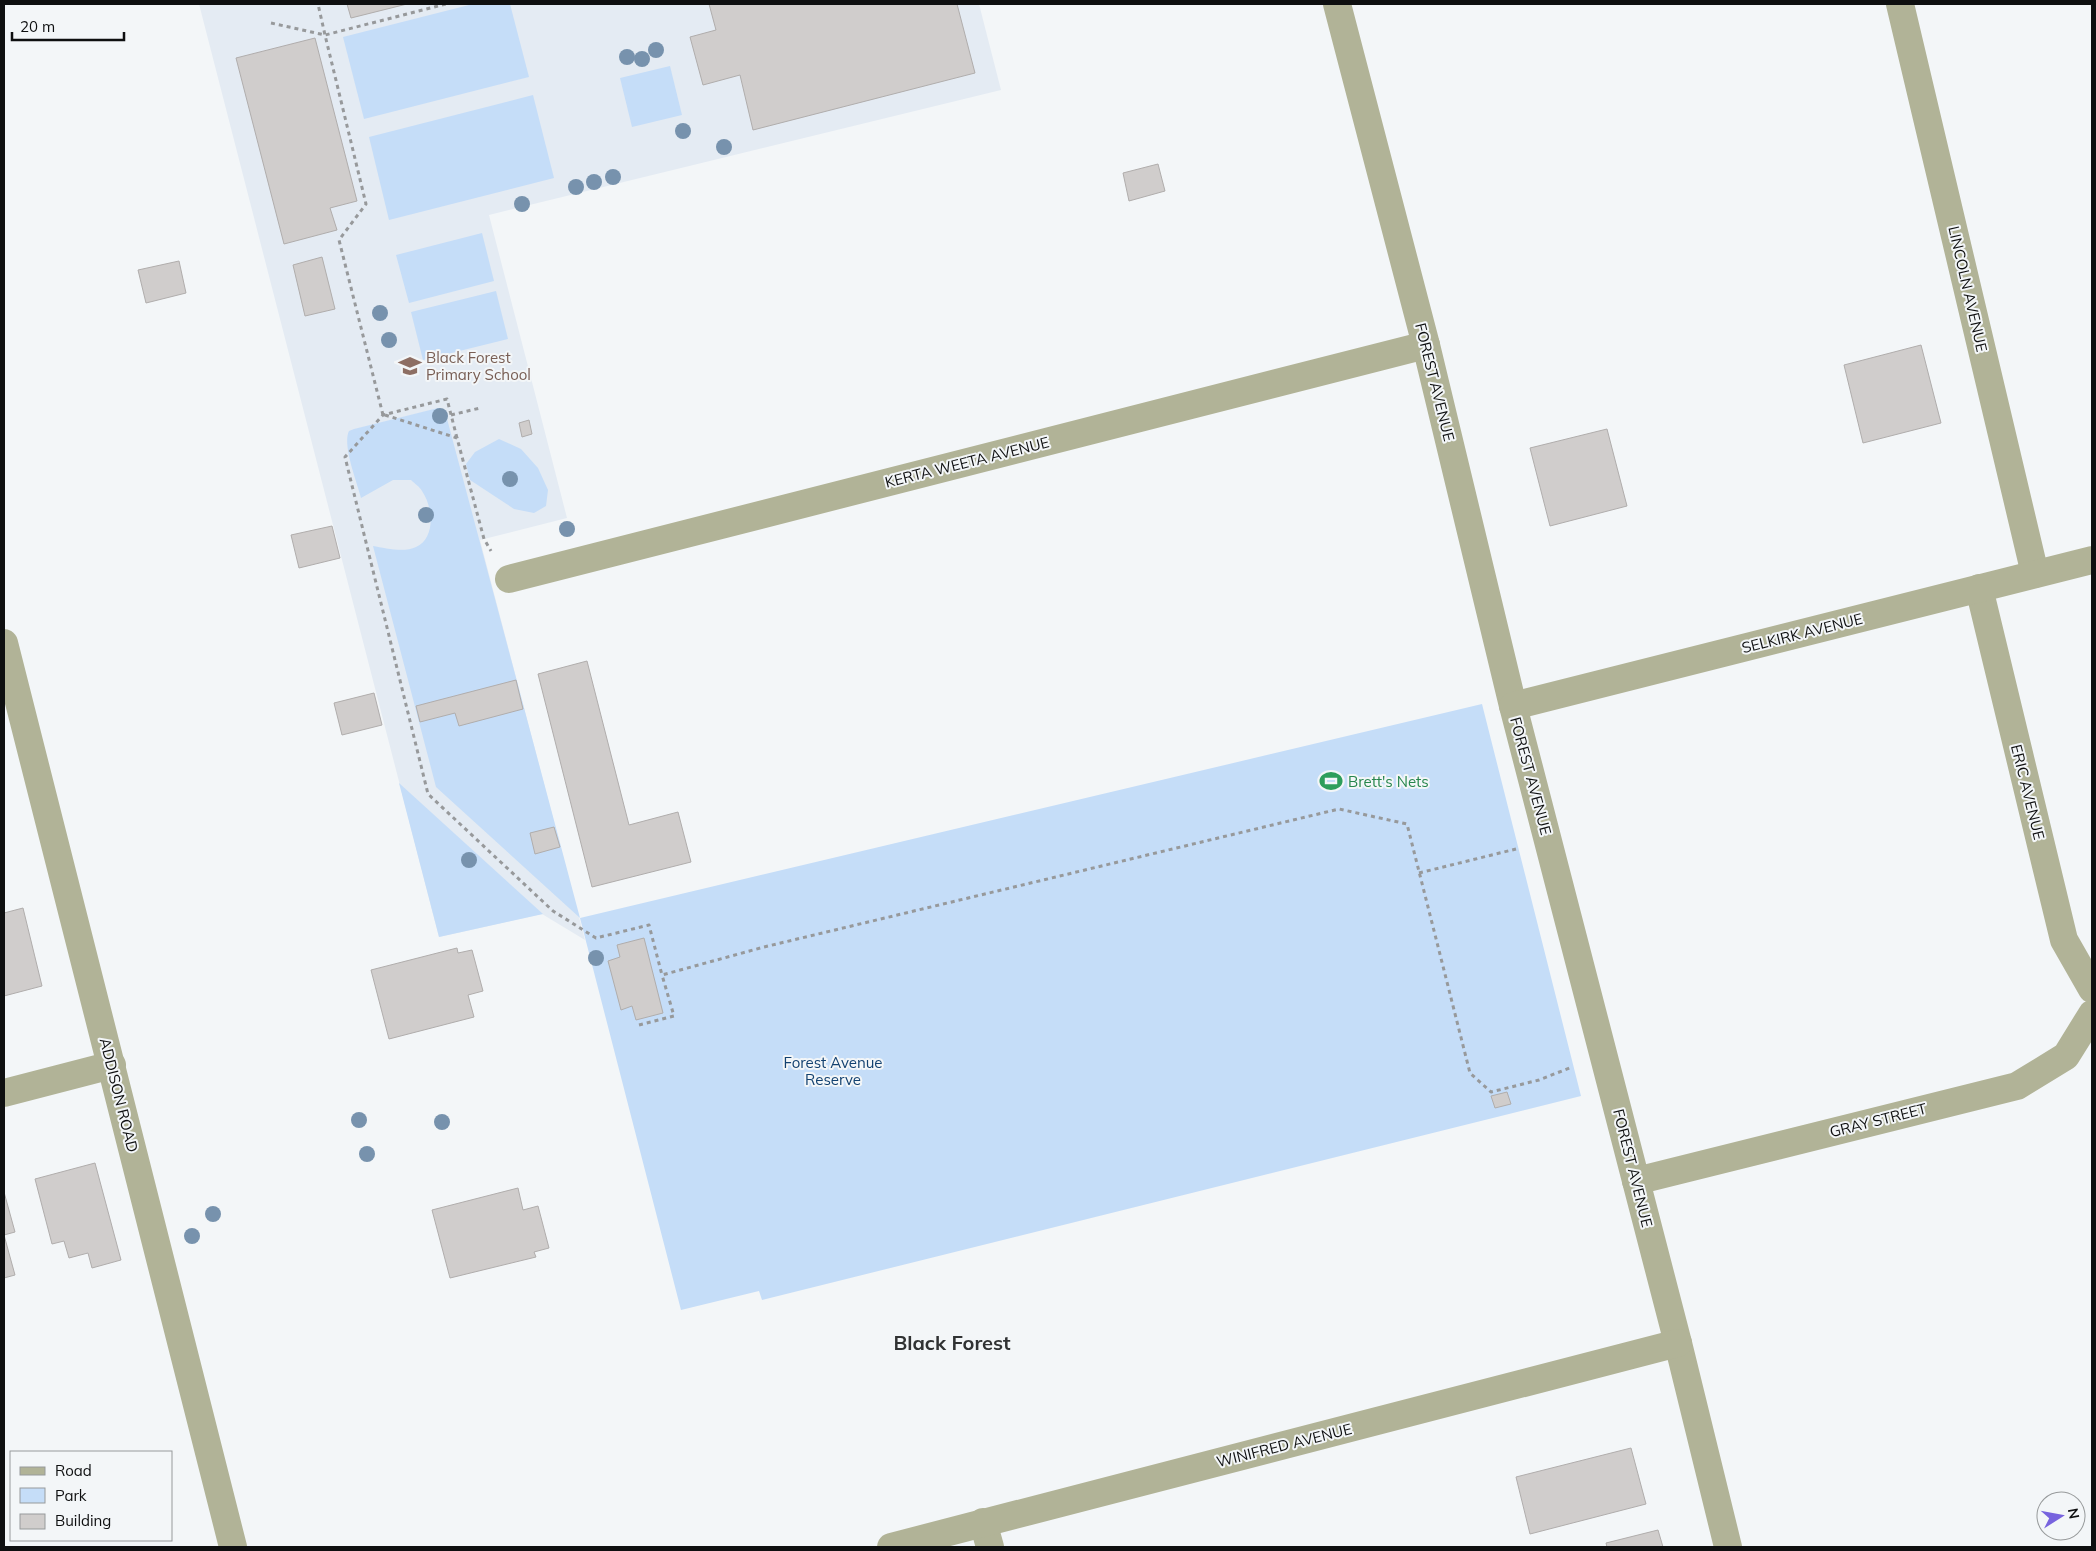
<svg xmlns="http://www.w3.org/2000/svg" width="2096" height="1551" viewBox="0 0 2096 1551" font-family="Mulish,sans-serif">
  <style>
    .built { fill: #e4ebf3 }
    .green { fill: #c5ddf8 }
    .building { fill: #d0cdcc; stroke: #b0adac }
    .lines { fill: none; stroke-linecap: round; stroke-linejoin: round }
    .path { stroke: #97999b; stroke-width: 3; stroke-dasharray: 4 4; stroke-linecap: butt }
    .minor { stroke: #b1b397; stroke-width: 28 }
    .tree { fill: #7792ad }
    .labels { text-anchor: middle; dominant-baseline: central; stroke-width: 4; stroke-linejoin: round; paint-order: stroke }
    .street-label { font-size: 15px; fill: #0e0f10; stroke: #f3f6f8 }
    .education-label { font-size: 15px; fill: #785e54; stroke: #f3f6f8; text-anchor: start }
    .leisure-label { font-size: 15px; fill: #27864d; stroke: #f3f6f8; text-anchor: start }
    .park-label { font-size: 15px; fill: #124170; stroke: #f3f6f8 }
    .district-label { font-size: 20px; font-weight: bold; fill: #303233; stroke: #f3f6f8 }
  </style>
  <rect width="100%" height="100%" fill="#f3f6f8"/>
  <polygon class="built" points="199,4 979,4 1001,90 489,215 567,518 480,540 585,940 542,914 439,937"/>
  <g class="green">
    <polygon points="473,4 510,4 529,77 364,119 343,37"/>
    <polygon points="670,66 682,115 632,127 620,78"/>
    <polygon points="533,95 554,178 389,220 369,137"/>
    <polygon points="482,233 494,281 409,303 396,255"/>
    <polygon points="496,291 508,339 423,360 411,312"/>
    <path d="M438,408L443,410L446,415L580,918L1482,704L1581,1096L762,1300L759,1291L681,1310L580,918L436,787L373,546C385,548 404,553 416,547C436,538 433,507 422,491C420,487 415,484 411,480H393L361,498C357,482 342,445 349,431L354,429Z"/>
    <polygon points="499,439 521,449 538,468 548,490 546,506 534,513 514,509 470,480 466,464 475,452"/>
    <polygon points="399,783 543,914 439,937"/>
  </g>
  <g class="building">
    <polygon points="347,4 407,4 351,18"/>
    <polygon points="709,4 957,4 975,73 753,130 740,75 703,85 690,37 716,30"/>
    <polygon points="315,38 357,201 330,208 337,230 284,244 236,58"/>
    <polygon points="1158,164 1165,191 1129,201 1123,173"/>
    <polygon points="322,257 335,309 305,316 293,265"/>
    <polygon points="179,261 186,293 146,303 138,270"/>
    <polygon points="1921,345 1941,423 1863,443 1844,365"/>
    <polygon points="529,420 532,434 522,437 519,423"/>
    <polygon points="1607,429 1627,506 1550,526 1530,448"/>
    <polygon points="332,526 340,558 299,568 291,535"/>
    <polygon points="587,661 629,825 678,812 691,862 592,887 538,674"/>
    <polygon points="516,680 523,709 459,726 455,713 420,722 416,706"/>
    <polygon points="374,693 382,725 342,735 334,703"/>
    <polygon points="554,827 560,847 535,854 530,833"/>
    <polygon points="23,908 42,986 4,996 4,913"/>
    <polygon points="644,938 663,1013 636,1020 632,1006 621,1010 608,961 620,957 617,945"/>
    <polygon points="457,948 458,953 472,950 483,991 468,995 474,1017 389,1039 371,970"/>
    <polygon points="1507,1092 1511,1104 1495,1108 1491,1096"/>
    <polygon points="95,1163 121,1260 92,1268 88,1253 69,1258 64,1241 52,1244 35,1179"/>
    <polygon points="518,1188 523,1210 538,1206 549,1248 534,1252 536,1257 450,1278 432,1210"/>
    <polygon points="4,1192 15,1232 4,1235 15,1275 4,1278"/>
    <polygon points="1631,1448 1646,1504 1530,1534 1516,1477"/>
    <polygon points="1658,1530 1663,1547 1607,1547 1606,1543"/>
  </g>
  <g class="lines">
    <g class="path">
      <polyline points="271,23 325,35 318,4"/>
      <polyline points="383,415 339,240 366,204 325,35 446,4"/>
      <polyline points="385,415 457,438 484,539 491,551"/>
      <polyline points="451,415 480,408"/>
      <polyline points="457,438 447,399 383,415 345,457 428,794 553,911 596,938 649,925 662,975 764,947 1339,809 1407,824 1470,1073 1491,1092 1539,1080 1572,1067"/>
      <polyline points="1419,873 1516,849"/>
      <polyline points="639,1025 674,1016 662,975"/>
    </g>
    <g class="minor">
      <polyline points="1337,4 1426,345 1513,706 1678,1343 1728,1547"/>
      <polyline points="1900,4 2035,574"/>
      <polyline points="509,579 1426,345"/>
      <polyline points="1979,588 2064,940 2092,989"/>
      <polyline points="4,643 233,1547"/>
      <polyline points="1513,706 2092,560"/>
      <polyline points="4,1093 112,1065"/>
      <polyline points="1636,1181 2017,1086 2066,1056 2092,1014"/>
      <polyline points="983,1522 990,1547"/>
      <polyline points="891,1547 1678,1343"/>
    </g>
  </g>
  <g class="tree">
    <circle cx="656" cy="50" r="8"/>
    <circle cx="627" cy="57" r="8"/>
    <circle cx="642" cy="59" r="8"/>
    <circle cx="683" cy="131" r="8"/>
    <circle cx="724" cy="147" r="8"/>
    <circle cx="613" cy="177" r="8"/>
    <circle cx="594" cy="182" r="8"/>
    <circle cx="576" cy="187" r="8"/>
    <circle cx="522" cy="204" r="8"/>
    <circle cx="380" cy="313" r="8"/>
    <circle cx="389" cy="340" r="8"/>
    <circle cx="440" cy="416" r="8"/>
    <circle cx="510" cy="479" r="8"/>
    <circle cx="426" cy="515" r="8"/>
    <circle cx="567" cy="529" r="8"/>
    <circle cx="469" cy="860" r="8"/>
    <circle cx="596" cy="958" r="8"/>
    <circle cx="359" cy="1120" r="8"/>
    <circle cx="442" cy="1122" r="8"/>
    <circle cx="367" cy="1154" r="8"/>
    <circle cx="213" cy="1214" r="8"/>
    <circle cx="192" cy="1236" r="8"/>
  </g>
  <defs>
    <symbol id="school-bare" viewBox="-9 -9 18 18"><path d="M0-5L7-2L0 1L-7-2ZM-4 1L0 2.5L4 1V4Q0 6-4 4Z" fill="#8d6e63" stroke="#f3f6f8" stroke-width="2.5" paint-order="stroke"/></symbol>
    <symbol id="stadium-bare" viewBox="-9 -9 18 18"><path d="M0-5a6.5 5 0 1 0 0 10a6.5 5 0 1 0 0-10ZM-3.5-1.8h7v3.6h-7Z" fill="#2e9e5b" stroke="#f3f6f8" stroke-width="2.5" paint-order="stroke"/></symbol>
  </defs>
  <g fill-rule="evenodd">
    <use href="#school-bare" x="394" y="350" width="32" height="32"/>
    <use href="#stadium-bare" x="1315" y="765" width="32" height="32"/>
  </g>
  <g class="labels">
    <g class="street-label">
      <text transform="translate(1968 289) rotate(77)">LINCOLN AVENUE</text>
      <text transform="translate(1435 382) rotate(76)">FOREST AVENUE</text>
      <text transform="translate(967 462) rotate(-14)">KERTA WEETA AVENUE</text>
      <text transform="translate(1802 633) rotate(-14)">SELKIRK AVENUE</text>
      <text transform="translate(1531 776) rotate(75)">FOREST AVENUE</text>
      <text transform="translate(2028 792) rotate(76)">ERIC AVENUE</text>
      <text transform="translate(119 1095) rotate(76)">ADDISON ROAD</text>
      <text transform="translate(1878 1120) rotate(-14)">GRAY STREET</text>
      <text transform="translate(1633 1168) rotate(76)">FOREST AVENUE</text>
      <text transform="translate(1284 1445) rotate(-14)">WINIFRED AVENUE</text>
    </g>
    <g class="education-label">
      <text x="426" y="357">Black Forest<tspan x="426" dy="17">Primary School</tspan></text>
    </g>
    <g class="leisure-label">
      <text x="1348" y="781">Brett's Nets</text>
    </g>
    <g class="park-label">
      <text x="833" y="1062">Forest Avenue<tspan x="833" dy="17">Reserve</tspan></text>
    </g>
    <g class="district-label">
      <text x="952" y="1342">Black Forest</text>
    </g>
  </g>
  <rect width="2096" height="1551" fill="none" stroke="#0e0f10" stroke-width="10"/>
  <rect x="10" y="1451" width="162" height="90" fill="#f3f6f8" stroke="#979a9b"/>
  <rect x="20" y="1467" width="25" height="8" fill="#b1b397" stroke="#979a9b"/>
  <text x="55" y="1476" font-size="15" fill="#0e0f10">Road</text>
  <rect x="20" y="1488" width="25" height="15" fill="#c5ddf8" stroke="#979a9b"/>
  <text x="55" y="1501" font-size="15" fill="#0e0f10">Park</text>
  <rect x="20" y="1514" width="25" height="15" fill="#d0cdcc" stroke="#979a9b"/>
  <text x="55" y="1526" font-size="15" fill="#0e0f10">Building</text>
  <g transform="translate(2061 1516) rotate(79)"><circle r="24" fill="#f3f6f8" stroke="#979a9b"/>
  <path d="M0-4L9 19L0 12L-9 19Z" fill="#7763de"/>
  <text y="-8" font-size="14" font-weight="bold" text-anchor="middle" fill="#0e0f10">N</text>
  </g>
  <path d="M12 32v8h112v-8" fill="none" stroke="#0e0f10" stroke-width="2.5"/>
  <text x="20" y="32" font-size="15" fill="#0e0f10" stroke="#f3f6f8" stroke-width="4" paint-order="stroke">20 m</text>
</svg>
